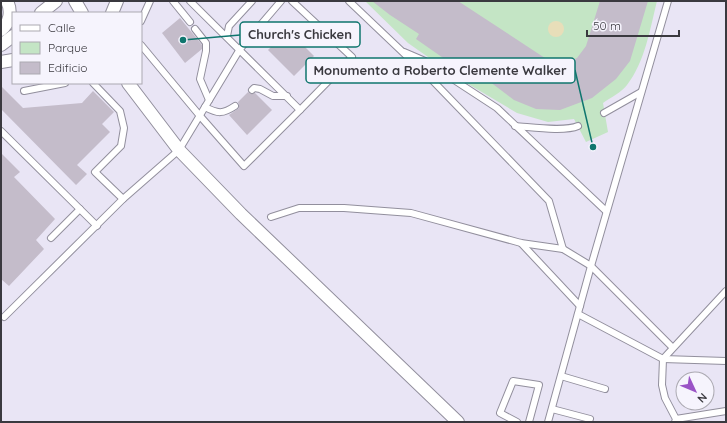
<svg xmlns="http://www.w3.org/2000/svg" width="727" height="423" viewBox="0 0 727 423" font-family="Quicksand,sans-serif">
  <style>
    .green { fill: #c4e5c5 }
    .sand { fill: #e8deb9 }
    .building { fill: #c4bcca }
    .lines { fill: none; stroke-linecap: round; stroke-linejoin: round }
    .service-casing { stroke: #928f9d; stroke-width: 8 }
    .minor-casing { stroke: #928f9d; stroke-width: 14 }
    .service { stroke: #fff; stroke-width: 6 }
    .minor { stroke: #fff; stroke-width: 12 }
    .leader { fill: none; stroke: #0f766e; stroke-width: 1.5 }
    .callout-dot { fill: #0f766e; stroke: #f6f4fd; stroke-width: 1.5 }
    .callout { fill: #f6f4fd; stroke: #0f766e; stroke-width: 1.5 }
    .callout-label { font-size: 13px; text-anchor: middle; font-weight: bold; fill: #3a393f }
  </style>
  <rect width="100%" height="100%" fill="#e9e5f5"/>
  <path class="green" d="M365,1H657C650,29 645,62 627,85C622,92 610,98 603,103L608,132L586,142L574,119L548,122L517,113L458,78L408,43Z"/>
  <circle class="sand" cx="556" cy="29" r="8"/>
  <g class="building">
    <polygon points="372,1 458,1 551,62 563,64 577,58 586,46 600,1 648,1 630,61 616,79 592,98 560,110 536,109 514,100 473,69 469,76 416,39 419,34 390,15"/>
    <polygon points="180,18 202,45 202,49 185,63 162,33"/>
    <polygon points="288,30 314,56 294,76 268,50"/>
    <polygon points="1,86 23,108 82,103 93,91 114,112 102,124 110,132 77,165 87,174 76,185 1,109"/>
    <polygon points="248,92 251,94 255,93 272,110 247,135 229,115 239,108 239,105 238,102"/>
    <polygon points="1,153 20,172 14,177 55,219 36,240 44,249 9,286 1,279"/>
  </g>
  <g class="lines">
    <defs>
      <g id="service">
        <polyline points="173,1 190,22"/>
        <polyline points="292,1 352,57 300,110"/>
        <polyline points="349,1 431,79 549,201 563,249 591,266 672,347"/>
        <polyline points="141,21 150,1"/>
        <polyline points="195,29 206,43 206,51 200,79 209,100"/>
        <polyline points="227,36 229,26 252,1"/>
        <polyline points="141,45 200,116 244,166 300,110 190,1"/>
        <polyline points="404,52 425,61 497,108 606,211"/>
        <polyline points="93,83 120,111 124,128 121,146 95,172 123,199"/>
        <polyline points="252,90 254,88 260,89 273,96 287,96"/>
        <polyline points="24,91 65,83"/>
        <path d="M205,107C218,114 223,114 235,106"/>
        <polyline points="604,113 641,92"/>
        <path d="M515,126C531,127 564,132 578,126"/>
        <polyline points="1,131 97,226"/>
        <polyline points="271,217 299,208 344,208 411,213 521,243 563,249"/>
        <polyline points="51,238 80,209"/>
        <polyline points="521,243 580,306"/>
        <polyline points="578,314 663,359 726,361"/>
        <polyline points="4,317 123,199 179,150 240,49 281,1"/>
        <polyline points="561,376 605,389"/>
        <polyline points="552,409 590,419"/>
        <polyline points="676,419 726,411"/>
        <polyline points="517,422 500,413 513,381 539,385 529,422"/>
        <polyline points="548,422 591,266 668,1"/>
        <polyline points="675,422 676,419 665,398 662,385 663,359 726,291"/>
      </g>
      <g id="minor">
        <polyline points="75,1 82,13"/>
        <polyline points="41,13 56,1"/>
        <polyline points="112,13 117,1"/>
        <path d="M1,30C10,23 12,11 7,1"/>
        <polyline points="1,45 13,36"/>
        <polyline points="1,62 13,60"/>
        <polyline points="128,83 179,150 241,214 458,422"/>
      </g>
    </defs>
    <use href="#service" class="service-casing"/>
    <use href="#minor" class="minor-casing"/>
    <use href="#service" class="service"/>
    <use href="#minor" class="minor"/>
  </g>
  <path class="leader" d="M183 40L240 35M593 147L575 70"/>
  <g class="callout-dot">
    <circle cx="183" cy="40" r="4"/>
    <circle cx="593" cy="147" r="4"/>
  </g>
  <g class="callout">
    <rect x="240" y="22" width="120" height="25" rx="4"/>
    <rect x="306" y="58" width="269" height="25" rx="4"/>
  </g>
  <g class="callout-label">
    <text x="300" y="39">Church's Chicken</text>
    <text x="440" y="75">Monumento a Roberto Clemente Walker</text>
  </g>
  <rect width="727" height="423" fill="none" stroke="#3a393f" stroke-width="4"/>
  <rect x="12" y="12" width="130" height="72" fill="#f6f4fd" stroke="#aba9b1"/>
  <rect x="20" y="25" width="20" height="6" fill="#ffffff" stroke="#aba9b1"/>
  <text x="48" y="32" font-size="12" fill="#3a393f">Calle</text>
  <rect x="20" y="42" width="20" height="12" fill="#c4e5c5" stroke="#aba9b1"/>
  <text x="48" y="52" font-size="12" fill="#3a393f">Parque</text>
  <rect x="20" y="62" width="20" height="12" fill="#c4bcca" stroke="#aba9b1"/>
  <text x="48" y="72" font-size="12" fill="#3a393f">Edificio</text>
  <g transform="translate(695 391) rotate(134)"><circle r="19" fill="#f6f4fd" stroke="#aba9b1"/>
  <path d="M0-3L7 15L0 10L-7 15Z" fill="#9a53c6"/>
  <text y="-6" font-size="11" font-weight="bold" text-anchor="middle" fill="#3a393f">N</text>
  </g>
  <path d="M587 30v6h92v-6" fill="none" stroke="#3a393f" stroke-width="2"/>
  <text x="593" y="30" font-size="12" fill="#3a393f" stroke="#f6f4fd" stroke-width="3" paint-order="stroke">50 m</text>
</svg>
